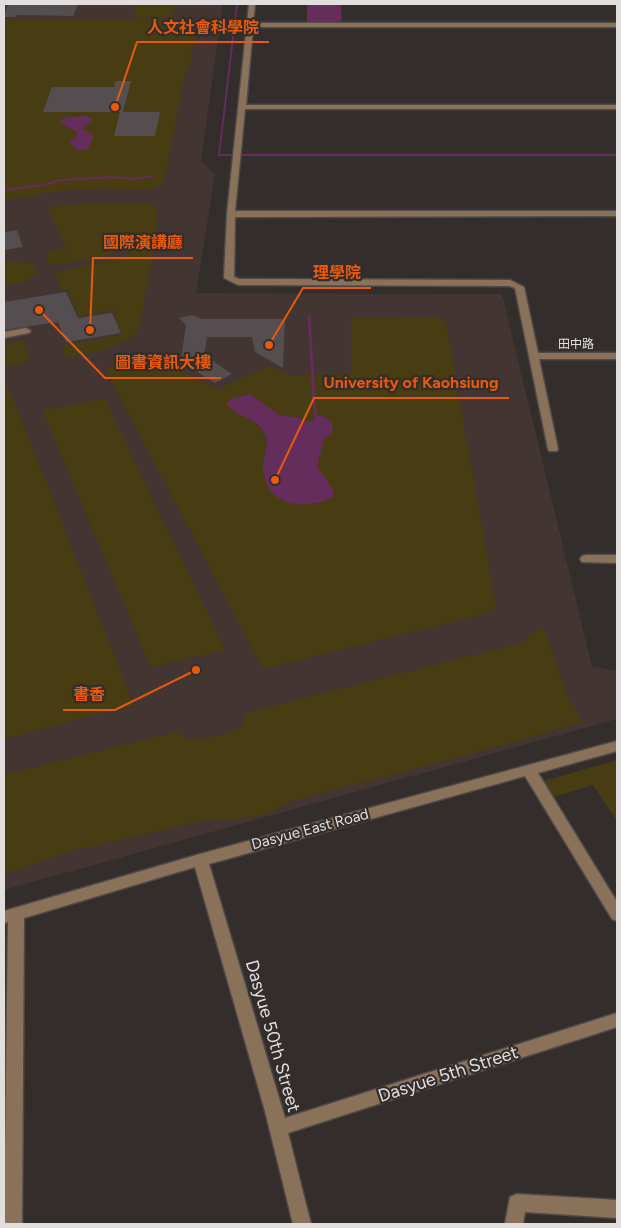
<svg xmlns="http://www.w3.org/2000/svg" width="621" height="1228" viewBox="0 0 621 1228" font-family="Figtree,'Noto Sans TC',sans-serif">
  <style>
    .built { fill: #423532 }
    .green { fill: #483d12; fill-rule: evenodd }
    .water { fill: #652d5b }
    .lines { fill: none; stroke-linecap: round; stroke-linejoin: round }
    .stream-far1 { stroke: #652d5b; stroke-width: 2 }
    .stream { stroke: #652d5b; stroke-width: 3 }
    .building { fill: #554e50 }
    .minor-casing { stroke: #4f4947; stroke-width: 3 }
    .minor { fill: #8a715a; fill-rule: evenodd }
    .labels { text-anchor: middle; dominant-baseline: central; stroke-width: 4.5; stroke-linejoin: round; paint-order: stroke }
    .far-street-label { font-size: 12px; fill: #e1dedd; stroke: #332d2b }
    .street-label { font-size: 15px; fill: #e1dedd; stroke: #332d2b }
    .near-street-label { font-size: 18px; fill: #e1dedd; stroke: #332d2b }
    .leader { fill: none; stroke: #e8590c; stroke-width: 2 }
    .callout-dot { fill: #e8590c; stroke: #332d2b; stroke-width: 2 }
    .callout-label { font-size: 16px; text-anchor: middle; font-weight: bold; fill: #e8590c; stroke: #332d2b; stroke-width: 4.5; stroke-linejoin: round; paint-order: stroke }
  </style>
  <rect width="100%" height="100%" fill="#332d2b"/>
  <polygon class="built" points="4,4 223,4 201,161 215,174 196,293 502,294 592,666 617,671 617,719 4,890"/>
  <g class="green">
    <polygon points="137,4 176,4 173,17 133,17"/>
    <polygon points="4,20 195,20 194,25 198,25 189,68 186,68 164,183 152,189 75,189 4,200"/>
    <polygon points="80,204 150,204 158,208 156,232 150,236 131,241 109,254 96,259 50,265 45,252 67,248 47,207"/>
    <path d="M148,243L153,244L154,247L139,330C121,350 92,352 67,357L62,346L122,335L113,310L79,316L67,290L61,291L54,272L121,258L141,244Z"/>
    <polygon points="14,261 31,263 38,270 37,275 23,283 4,285 4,263"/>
    <path d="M440,317L446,322L496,606L490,613L263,669L105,369L133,364L146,357L179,355L177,369L218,389L270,366L289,375L351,374V318ZM257,398C271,412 282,417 301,418L303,421H314L315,416L325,417L332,423L324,439L317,466L334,491L332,498L266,451C270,427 250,419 232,411Z"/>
    <polygon points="23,340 30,358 23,364 4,367 4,344"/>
    <polygon points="8,386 134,705 4,739 4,387"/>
    <polygon points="105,399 225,650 151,667 42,410"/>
    <polygon points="544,628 568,697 583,722 445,761 287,802 268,814 232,820 211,819 71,851 4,874 4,775 176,732 189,739 207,738 235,731 244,723 245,713 525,642 534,632"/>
    <polygon points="617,760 617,821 593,785 554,797 543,781"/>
  </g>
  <g class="water">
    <polygon points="307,4 341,4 342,20 333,23 307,22"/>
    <polygon points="87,116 93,120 82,129 92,134 93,138 88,149 79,151 71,145 70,141 78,135 77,132 58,121 68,117"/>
    <path d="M251,394L279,415L301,418L303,421H314L315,415L325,417L332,423L333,431L324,439L317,466L334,491L332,498C303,511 265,506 263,468C263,456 270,445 265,434C257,417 236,418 227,404L230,399Z"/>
  </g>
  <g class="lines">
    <g class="stream-far1">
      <polyline points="237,4 219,155 617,155"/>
      <polyline points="4,190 44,185 61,180 111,177 132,179 154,176"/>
    </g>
    <polyline class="stream" points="309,316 315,415"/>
  </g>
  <g class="building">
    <polygon points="8,4 78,4 73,16 16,15 15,17 4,17"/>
    <polygon points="116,81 131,81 123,112 43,112 52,87 114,87"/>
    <polygon points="120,112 160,112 155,136 114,136"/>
    <polygon points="17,230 23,247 4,250 4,232"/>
    <polygon points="66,292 78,318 112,313 121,333 66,342 58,322 4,330 4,302"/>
    <polygon points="192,315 201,319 285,319 283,368 255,352 252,337 207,337 204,355 232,374 215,383 188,366 180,366 186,325 179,318"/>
  </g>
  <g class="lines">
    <defs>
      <g id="minor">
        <polygon points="249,4 255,4 253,23 617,23 617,27 253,27 246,105 617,105 617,109 245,109 235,211 617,211 617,216 235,217 234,277 239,279 510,280 524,287 538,353 617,353 617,359 539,359 558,449 557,451 549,451 548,449 515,288 509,286 238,285 224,278 227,214"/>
        <polygon points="26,328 31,331 29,333 4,338 4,332"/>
        <polygon points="586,555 617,555 617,563 582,562 580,559 582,556"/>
        <polygon points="617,741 617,751 538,773 617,902 617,921 612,919 525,776 209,864 285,1118 617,1013 617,1027 288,1133 311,1224 293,1224 265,1111 195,867 24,918 22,1224 4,1224 8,922 4,923 4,911 200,854"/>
        <polygon points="517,1194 617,1200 617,1218 525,1212 523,1224 505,1224 510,1197"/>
      </g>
    </defs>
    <use href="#minor" class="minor-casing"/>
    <use href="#minor" class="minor"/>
  </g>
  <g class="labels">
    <g class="far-street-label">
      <text x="576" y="344">田中路</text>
    </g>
    <g class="street-label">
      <text transform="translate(310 829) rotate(-15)">Dasyue East Road</text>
    </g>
    <g class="near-street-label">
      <text transform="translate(273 1036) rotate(74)">Dasyue 50th Street</text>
      <text transform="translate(448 1074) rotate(-18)">Dasyue 5th Street</text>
    </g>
  </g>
  <path class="leader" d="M115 107L137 42H269M90 330L93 258H193M269 345L303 288H371M39 310L105 378H221M275 480L314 398H509M196 670L115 710H63"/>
  <g class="callout-dot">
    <circle cx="115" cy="107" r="5"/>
    <circle cx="90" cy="330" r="5"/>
    <circle cx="269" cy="345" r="5"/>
    <circle cx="39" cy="310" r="5"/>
    <circle cx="275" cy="480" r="5"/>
    <circle cx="196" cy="670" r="5"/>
  </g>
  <g class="callout-label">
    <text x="203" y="33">人文社會科學院</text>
    <text x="143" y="248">國際演講廳</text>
    <text x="337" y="278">理學院</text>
    <text x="163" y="368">圖書資訊大樓</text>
    <text x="411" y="388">University of Kaohsiung</text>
    <text x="89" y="700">書香</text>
  </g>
  <rect width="621" height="1228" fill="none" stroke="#e1dedd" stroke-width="10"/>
</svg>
